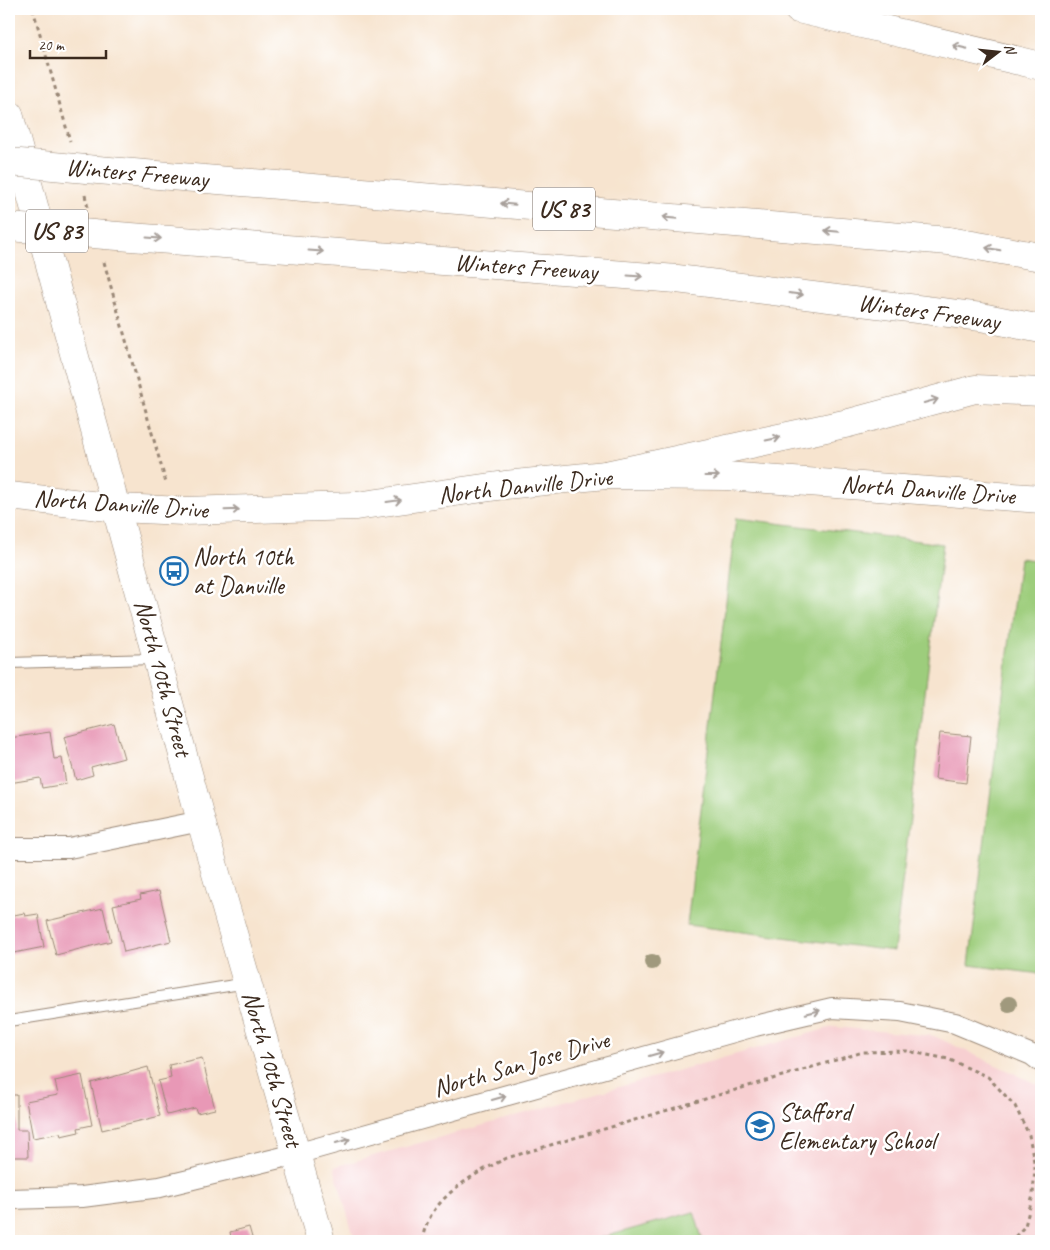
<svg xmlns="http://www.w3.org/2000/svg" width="1050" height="1250" viewBox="0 0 1050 1250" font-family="Caveat,sans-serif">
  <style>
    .built { fill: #f7cfd1 }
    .green { fill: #9dcd7c; stroke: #6c7c4d }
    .building { fill: #e898b6 }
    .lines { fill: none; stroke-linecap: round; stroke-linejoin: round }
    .lane-casing { stroke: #998776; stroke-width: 12 }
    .street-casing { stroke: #998776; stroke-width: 22 }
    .secondary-casing { stroke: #998776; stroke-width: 29 }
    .highway-casing { stroke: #998776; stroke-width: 29 }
    .path { stroke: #998776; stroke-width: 3; stroke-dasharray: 4 4; stroke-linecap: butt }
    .lane { stroke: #fff; stroke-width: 10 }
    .street { stroke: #fff; stroke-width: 20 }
    .secondary { stroke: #fff; stroke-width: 28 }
    .highway { stroke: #fff; stroke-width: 28 }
    .highway-bridge-casing { stroke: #998776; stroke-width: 29; stroke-linecap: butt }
    .highway-bridge { stroke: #fff; stroke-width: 28 }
    .tree { fill: #a0997d }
    .oneway { stroke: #a79f9a }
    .labels { text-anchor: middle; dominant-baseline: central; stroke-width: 5; stroke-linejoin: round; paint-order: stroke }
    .shield { fill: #fff; stroke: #766a62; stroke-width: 1 }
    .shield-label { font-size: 24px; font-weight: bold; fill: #3b2a1e }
    .street-label { font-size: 25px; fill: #3b2a1e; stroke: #fff }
    .poi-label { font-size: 25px; fill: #3b2a1e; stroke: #fff; text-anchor: start }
  </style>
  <rect width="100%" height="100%" fill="#fff"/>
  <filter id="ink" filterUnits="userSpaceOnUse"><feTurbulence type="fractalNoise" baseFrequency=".02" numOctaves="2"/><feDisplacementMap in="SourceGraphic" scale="10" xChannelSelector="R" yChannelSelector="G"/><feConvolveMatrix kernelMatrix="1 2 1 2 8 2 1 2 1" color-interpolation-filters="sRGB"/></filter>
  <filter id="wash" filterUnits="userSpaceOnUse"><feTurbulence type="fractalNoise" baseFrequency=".0096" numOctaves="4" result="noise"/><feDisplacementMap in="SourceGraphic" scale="20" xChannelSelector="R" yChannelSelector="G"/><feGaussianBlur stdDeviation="1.12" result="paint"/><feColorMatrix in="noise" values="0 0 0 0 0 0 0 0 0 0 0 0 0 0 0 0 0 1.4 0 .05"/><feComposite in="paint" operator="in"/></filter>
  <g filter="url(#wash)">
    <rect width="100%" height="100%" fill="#f7e4cf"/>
    <polygon class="built" points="833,1027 934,1036 1041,1086 1041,1241 355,1241 334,1167"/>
    <g class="green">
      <polygon points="736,518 943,544 894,951 687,925"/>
      <polygon points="1020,558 1041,561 1041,974 969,965"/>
      <polygon points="694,1212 703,1241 589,1241"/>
    </g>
    <g id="blocks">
      <g class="building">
        <polygon points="114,724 124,758 91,767 93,775 76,780 64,737"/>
        <polygon points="50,732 54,759 62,758 66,784 42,788 40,778 9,783 9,738"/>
        <polygon points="940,733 971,736 966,783 935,779"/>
        <polygon points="159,891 171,941 124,952 113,905 141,899 140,895"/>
        <polygon points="103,908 111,941 56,955 47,921"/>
        <polygon points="24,913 25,916 38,914 44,947 9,954 9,916"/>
        <polygon points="202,1058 215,1109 197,1113 195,1108 167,1115 158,1081 171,1078 169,1065"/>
        <polygon points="148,1067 160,1116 102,1130 91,1083"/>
        <polygon points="82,1075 92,1125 78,1128 79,1132 61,1136 60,1133 33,1138 26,1101 58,1095 55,1081"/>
        <polygon points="9,1095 17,1095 17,1130 27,1130 28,1157 9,1157"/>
        <polygon points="249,1227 253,1241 217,1241 231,1237 230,1232"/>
      </g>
    </g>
  </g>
  <g filter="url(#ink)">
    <use href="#blocks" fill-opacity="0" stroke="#998776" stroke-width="1"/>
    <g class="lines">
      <defs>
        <g id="lane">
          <polyline points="9,663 154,659"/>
          <polyline points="9,1021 247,983"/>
        </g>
        <g id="street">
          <polyline points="9,848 69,848 201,821"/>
          <polyline points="9,1199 82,1197 160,1187 296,1154 755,1026 832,1008 900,1012 955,1023 1032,1055 1041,1062"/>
        </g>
        <g id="secondary">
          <polyline points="798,9 1041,66"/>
          <polyline points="9,114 201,821 321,1241"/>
          <polyline points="9,496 118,508 183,511 356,506 505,485 606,475 726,476 1041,499"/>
        </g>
        <g id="highway">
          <polyline points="86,169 949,241 1041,257"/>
          <polyline points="105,235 677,279 981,317 1041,329"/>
          <polyline points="606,475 849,423 975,389 1041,392"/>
        </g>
      </defs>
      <use href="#lane" class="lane-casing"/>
      <use href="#street" class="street-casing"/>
      <use href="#secondary" class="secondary-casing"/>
      <use href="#highway" class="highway-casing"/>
      <g class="path">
        <polyline points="33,9 70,141"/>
        <polyline points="85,195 88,208"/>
        <polyline points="104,262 166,483"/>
        <path d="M422,1241C428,1199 471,1175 507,1158L863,1052L907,1051L948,1059L988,1077L1015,1106L1029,1135L1035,1167L1033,1195L1025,1226L1011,1241"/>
      </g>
      <use href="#lane" class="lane"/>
      <use href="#street" class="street"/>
      <use href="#secondary" class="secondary"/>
      <use href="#highway" class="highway"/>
      <defs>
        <g id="highway-bridge">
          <polyline points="9,162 86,169"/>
          <polyline points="9,227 105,235"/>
        </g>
      </defs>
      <use href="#highway-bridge" class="highway-bridge-casing"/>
      <use href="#highway-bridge" class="highway-bridge"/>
    </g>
    <g class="tree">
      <circle cx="652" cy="962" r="8"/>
      <circle cx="1009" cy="1004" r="8"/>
    </g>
    <defs><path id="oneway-shaft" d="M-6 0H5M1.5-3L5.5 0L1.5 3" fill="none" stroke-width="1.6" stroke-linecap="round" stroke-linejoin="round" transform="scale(1.25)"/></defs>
    <g class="oneway">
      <use href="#oneway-shaft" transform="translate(960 47) rotate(-167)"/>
      <use href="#oneway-shaft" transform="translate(508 204) rotate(-175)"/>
      <use href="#oneway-shaft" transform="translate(670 218) rotate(-175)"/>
      <use href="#oneway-shaft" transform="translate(832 231) rotate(-175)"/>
      <use href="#oneway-shaft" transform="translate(154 238) rotate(4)"/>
      <use href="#oneway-shaft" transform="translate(993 249) rotate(-170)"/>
      <use href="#oneway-shaft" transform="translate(316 251) rotate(4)"/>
      <use href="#oneway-shaft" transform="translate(635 276) rotate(4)"/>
      <use href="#oneway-shaft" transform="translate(796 294) rotate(7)"/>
      <use href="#oneway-shaft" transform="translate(931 401) rotate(-15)"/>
      <use href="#oneway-shaft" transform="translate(773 439) rotate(-12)"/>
      <use href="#oneway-shaft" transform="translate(712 476)"/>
      <use href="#oneway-shaft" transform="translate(394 501) rotate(-8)"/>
      <use href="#oneway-shaft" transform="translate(232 510) rotate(-2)"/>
      <use href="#oneway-shaft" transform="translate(813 1012) rotate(-13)"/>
      <use href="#oneway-shaft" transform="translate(656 1054) rotate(-16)"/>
      <use href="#oneway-shaft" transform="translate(499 1098) rotate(-16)"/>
      <use href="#oneway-shaft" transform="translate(343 1141) rotate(-16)"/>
    </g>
  </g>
  <defs>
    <symbol id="bus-ring" viewBox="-11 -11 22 22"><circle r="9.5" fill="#fff" stroke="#1f6fb2" stroke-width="1.5"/><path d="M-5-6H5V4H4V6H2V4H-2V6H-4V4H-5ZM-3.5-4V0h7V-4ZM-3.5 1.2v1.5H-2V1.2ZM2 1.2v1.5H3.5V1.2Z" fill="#1f6fb2"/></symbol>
    <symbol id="school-ring" viewBox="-11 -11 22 22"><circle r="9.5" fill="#fff" stroke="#1f6fb2" stroke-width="1.5"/><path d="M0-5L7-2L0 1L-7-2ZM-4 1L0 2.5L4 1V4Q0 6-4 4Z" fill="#1f6fb2"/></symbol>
  </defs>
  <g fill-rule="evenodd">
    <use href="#bus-ring" x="158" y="555" width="32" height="32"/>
    <use href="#school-ring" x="744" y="1110" width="32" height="32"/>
  </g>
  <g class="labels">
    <g class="shield">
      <rect x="533" y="187.5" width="62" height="43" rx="4"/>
      <rect x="26" y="209.5" width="62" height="43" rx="4"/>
    </g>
    <g class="shield-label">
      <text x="564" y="209">US 83</text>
      <text x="57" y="231">US 83</text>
    </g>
    <g class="street-label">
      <text transform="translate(137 173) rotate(5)">Winters Freeway</text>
      <text transform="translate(526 267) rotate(4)">Winters Freeway</text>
      <text transform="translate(929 312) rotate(8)">Winters Freeway</text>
      <text transform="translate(525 486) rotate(-6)">North Danville Drive</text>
      <text transform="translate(928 490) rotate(4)">North Danville Drive</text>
      <text transform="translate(121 504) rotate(4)">North Danville Drive</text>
      <text transform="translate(163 678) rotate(75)">North 10th Street</text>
      <text transform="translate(521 1064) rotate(-16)">North San Jose Drive</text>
      <text transform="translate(272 1069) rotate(74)">North 10th Street</text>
    </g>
    <g class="poi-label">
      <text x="193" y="557">North 10th<tspan x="193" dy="29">at Danville</tspan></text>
      <text x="779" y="1112">Stafford<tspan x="779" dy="29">Elementary School</tspan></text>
    </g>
  </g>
  <rect width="1050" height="1250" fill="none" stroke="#fff" stroke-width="30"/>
  <g transform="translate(998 52) rotate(74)" stroke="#ffffff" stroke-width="4" paint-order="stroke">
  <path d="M0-4L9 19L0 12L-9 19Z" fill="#3b2a1e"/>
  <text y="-8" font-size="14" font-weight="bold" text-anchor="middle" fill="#3b2a1e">N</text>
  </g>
  <path d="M30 50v8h76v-8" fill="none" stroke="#3b2a1e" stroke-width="2.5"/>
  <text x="38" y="50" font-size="15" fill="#3b2a1e" stroke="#ffffff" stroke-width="4" paint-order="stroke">20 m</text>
</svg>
